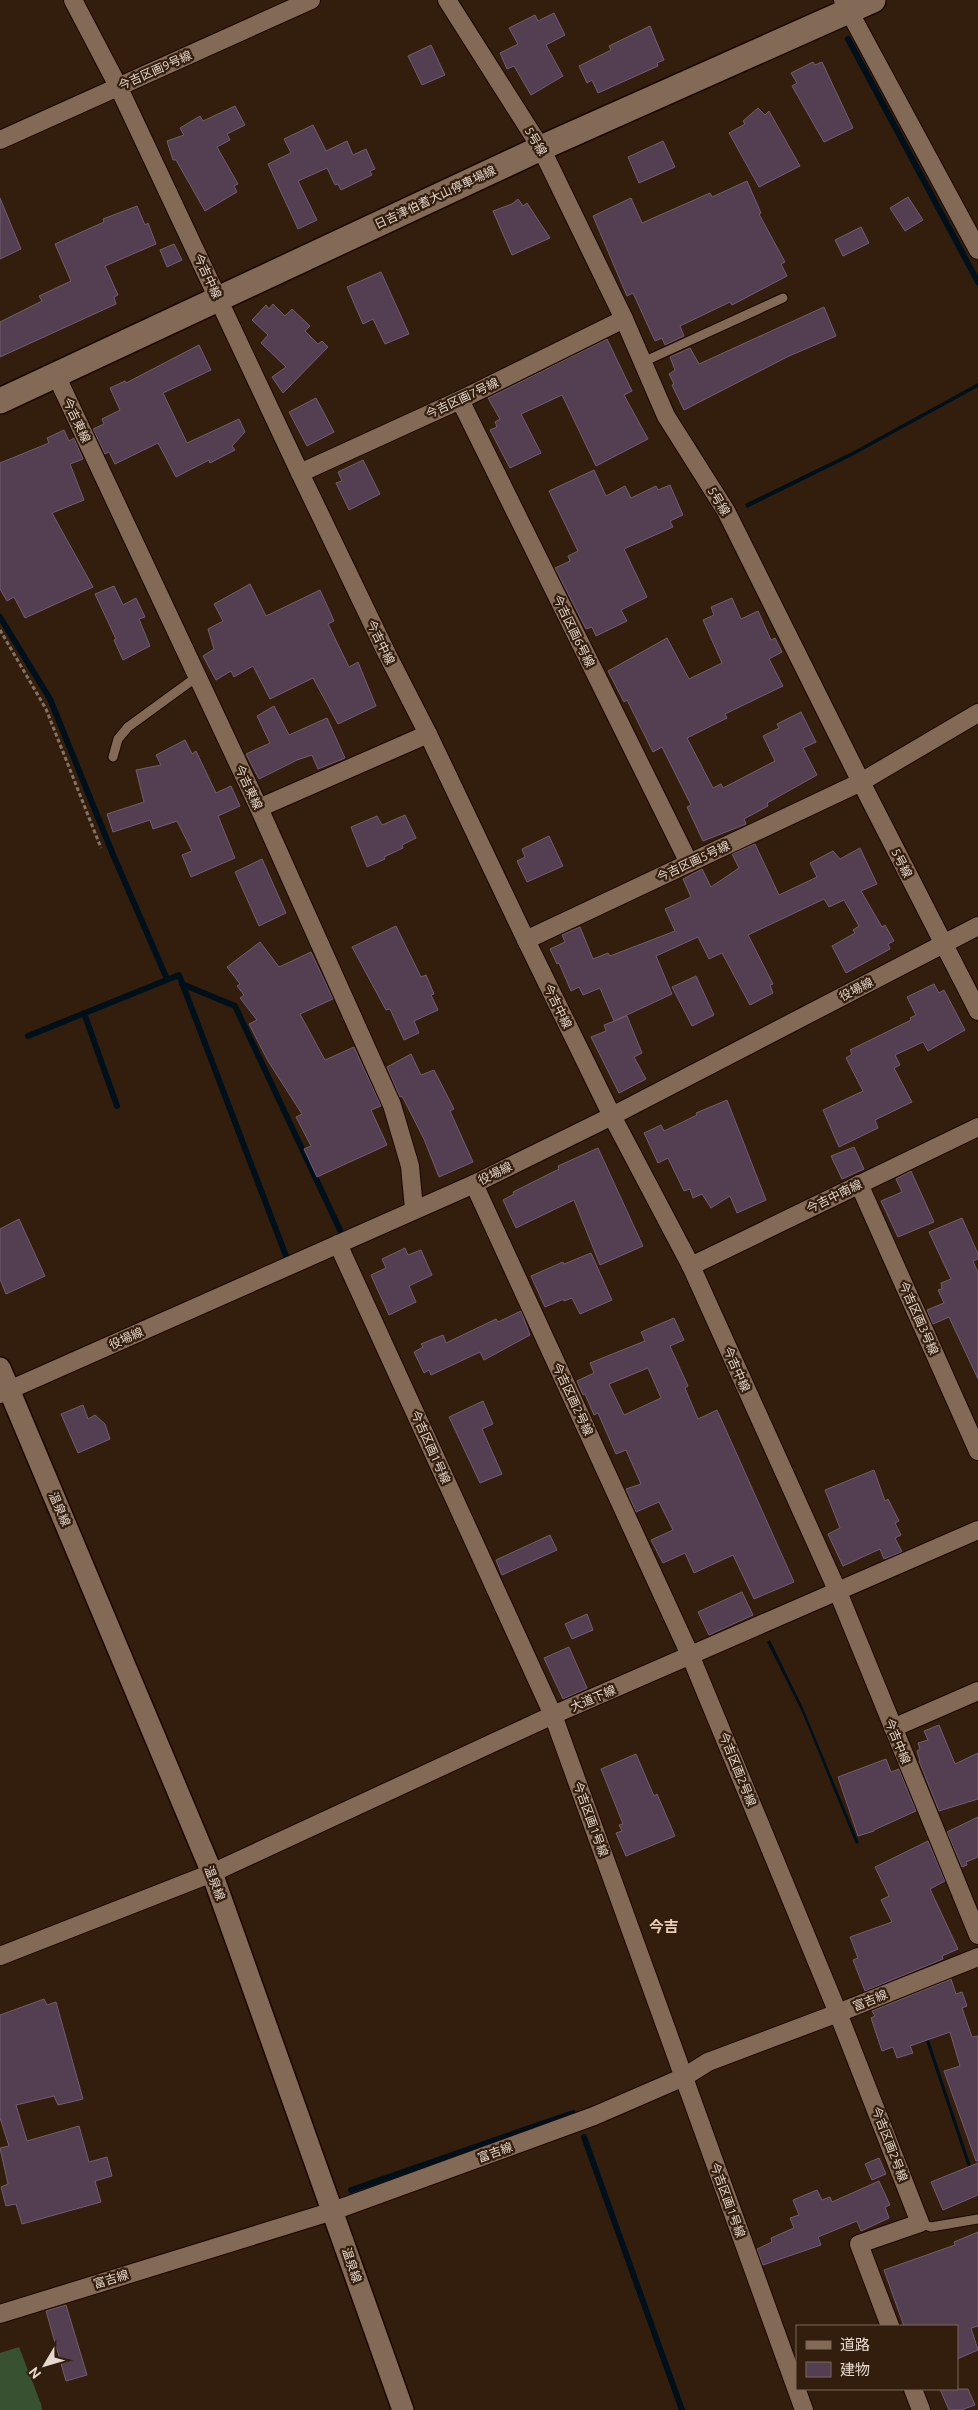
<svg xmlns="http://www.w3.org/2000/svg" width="978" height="2410" viewBox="0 0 978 2410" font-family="Ubuntu,'Noto Sans JP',sans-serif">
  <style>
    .green { fill: #385231 }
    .water { fill: #00101a }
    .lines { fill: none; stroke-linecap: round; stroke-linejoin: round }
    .stream { stroke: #00101a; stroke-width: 6 }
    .building { fill: #543f52; stroke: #735c71; fill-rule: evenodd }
    .service-casing { stroke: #1a0700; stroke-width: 11 }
    .minor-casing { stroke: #1a0700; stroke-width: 20 }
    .tertiary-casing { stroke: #1a0700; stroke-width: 24 }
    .secondary-casing { stroke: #1a0700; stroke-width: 28 }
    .path { stroke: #847264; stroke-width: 3; stroke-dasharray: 4 2.5; stroke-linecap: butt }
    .service { stroke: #836a56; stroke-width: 9 }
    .minor { stroke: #836a56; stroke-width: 18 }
    .tertiary { stroke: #836a56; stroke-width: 21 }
    .secondary { stroke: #836a56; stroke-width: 25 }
    .labels { text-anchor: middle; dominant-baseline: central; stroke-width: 4.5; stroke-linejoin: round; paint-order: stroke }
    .street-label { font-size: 12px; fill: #e6d8cd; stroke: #331e0d }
    .quarter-label { font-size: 15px; font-weight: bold; fill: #ebceb9; stroke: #331e0d }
  </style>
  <rect width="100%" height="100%" fill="#331e0d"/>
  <polygon class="green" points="19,2347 41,2404 42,2410 0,2410 0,2353"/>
  <g class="water">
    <polygon points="978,383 978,387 850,457 747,508 745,504 852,452"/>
    <polygon points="770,1640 803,1708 859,1843 856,1844 802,1712 767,1642"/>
    <polygon points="913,1992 977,2184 974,2185 910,1993"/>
  </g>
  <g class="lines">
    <g class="stream">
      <polyline points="848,39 978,282"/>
      <polyline points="0,617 50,699 114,857 167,979"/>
      <polyline points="182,984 235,1006 340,1230"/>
      <polyline points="84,1013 117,1106"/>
      <polyline points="28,1036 179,975 286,1256"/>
      <polyline points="584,2137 682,2410"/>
      <polyline points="351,2190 573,2113"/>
    </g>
  </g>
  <g class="building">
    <polygon points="554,13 565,35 546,45 563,76 531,95 514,66 507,69 500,53 518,44 509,28 535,15 538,21"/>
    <polygon points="650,26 664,60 657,63 658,66 598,93 592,80 587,83 579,66 611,50 609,46"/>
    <polygon points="431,45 445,75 422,85 408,56"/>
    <polygon points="813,62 815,65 822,62 853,128 824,142 792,86 797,83 791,73"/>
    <polygon points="235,106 245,125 227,134 230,140 217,147 238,184 234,186 237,192 205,211 176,160 173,160 167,141 184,135 180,128 200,116 203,121"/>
    <polygon points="758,108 765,115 769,111 800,166 759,187 729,133 745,124 743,121"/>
    <polygon points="313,125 326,151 347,141 353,155 366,149 375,169 370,171 372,175 341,190 338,184 335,185 327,168 298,181 317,220 298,229 268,164 291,153 284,139"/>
    <polygon points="663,141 675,167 639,183 628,157"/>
    <polygon points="747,181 761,213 759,214 785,262 781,264 787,276 732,305 730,302 680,326 684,336 665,345 662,338 655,341 633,293 627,296 593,216 631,198 642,223 710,193 712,197"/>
    <polygon points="908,197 923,220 905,231 890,208"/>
    <polygon points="0,198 21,249 0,259"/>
    <polygon points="518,199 523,206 527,203 550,238 512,255 493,211 512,204"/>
    <polygon points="137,206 145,225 148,223 156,244 105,266 118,295 114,297 116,304 0,357 0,322 42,301 39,296 71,281 55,244 104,222 103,219"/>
    <polygon points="861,227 869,243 843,256 835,240"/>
    <polygon points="174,244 182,260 167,267 160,250"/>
    <polygon points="381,272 409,334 385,344 373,319 363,324 347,287"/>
    <polygon points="273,304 285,316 292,309 310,326 305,331 318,344 322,341 328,347 283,393 272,377 286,367 261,343 268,335 252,320 266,305 269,309"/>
    <polygon points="824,307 836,336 789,356 684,410 672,385 674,384 669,374 675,370 670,357 690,348 699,364"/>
    <polygon points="607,339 632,391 624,395 648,439 596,466 562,395 521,414 541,453 510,468 490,430 497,427 495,422 500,419 488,398"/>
    <polygon points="199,345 211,370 163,393 187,443 239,419 245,432 232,446 235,450 210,463 209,460 176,477 158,443 115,464 109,452 105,454 93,429 104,424 102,419 120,410 110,388 125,381 126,383"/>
    <polygon points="316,398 334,432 307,446 289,412"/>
    <polygon points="64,430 69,441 74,438 83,459 70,464 84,500 52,513 93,587 25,618 14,597 7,601 0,589 0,463 49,443 47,438"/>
    <polygon points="363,460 380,494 349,510 336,483 342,481 338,472"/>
    <polygon points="594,470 606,496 625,486 631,498 656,486 658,490 670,485 683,515 670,521 673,527 624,549 647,597 621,610 627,621 596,636 592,627 586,629 555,568 570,561 568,556 578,551 549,491"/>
    <polygon points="250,584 266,616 320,590 334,621 328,624 349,667 358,662 376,706 338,724 313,678 270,699 253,666 234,677 231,671 216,680 203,656 214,649 208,629 223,621 214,604"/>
    <polygon points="114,586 123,605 136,598 145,617 139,619 150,646 123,660 114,640 116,639 95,594"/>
    <polygon points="732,598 741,619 758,611 771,640 775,638 782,652 769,659 783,686 725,714 727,718 687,738 713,788 721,784 723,788 775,761 763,736 779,728 777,724 801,712 816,742 803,748 817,775 767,803 768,806 744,819 746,824 703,841 687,807 691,805 662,747 653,752 627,700 624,702 608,671 667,638 689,679 722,663 703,620 714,615 711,607"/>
    <polygon points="274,706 289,735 327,718 345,758 318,769 312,755 297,760 259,779 246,754 270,743 257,716"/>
    <polygon points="185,740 192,754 196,751 216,793 231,786 240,806 218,816 235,858 191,877 182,855 192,851 177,821 153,829 150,820 113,832 107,814 144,802 136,770 161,765 156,755"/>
    <polygon points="405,815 416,838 402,845 403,848 384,857 385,859 367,867 351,827 377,816 382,825"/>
    <polygon points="549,836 563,866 527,882 517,861 525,857 522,849"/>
    <polygon points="755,844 779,895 817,877 810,863 833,851 840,859 860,848 877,884 861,891 882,927 885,925 894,941 888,944 890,949 846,973 832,946 855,933 853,930 859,926 844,900 829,907 824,899 748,935 773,984 770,985 773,993 750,1005 722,953 709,959 698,937 656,956 672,994 614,1021 600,988 583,995 579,987 571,991 559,963 557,964 550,949 565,942 562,935 580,927 593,959 608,953 610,956 675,931 665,909 691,897 683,879 702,869 711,887 739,868 732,854"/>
    <polygon points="262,859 286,913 259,926 235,872"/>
    <polygon points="396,926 421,977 426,975 434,994 431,995 438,1010 414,1021 419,1033 404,1040 390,1009 386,1010 352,947"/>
    <polygon points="260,942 279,967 311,952 333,999 300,1014 325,1060 354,1047 381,1106 371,1110 387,1145 317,1177 304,1149 311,1146 296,1117 302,1114 268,1061 249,1024 257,1020 240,998 244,995 237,986 240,984 227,967"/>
    <polygon points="696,976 714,1015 692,1026 672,987"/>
    <polygon points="934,984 939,993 944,990 965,1030 928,1051 923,1042 895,1055 900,1065 894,1068 912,1102 875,1120 878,1128 839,1147 823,1110 863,1091 846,1058 852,1054 850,1050 911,1020 910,1018 916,1015 907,997"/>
    <polygon points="627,1016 642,1053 634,1057 646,1079 619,1093 591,1037 606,1031 604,1025"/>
    <polygon points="411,1054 421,1075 434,1070 454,1109 450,1111 473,1162 439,1177 424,1139 402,1096 400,1097 387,1067"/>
    <polygon points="727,1100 766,1200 737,1213 730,1196 711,1208 702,1194 693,1198 690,1189 684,1191 668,1158 658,1163 644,1133 661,1125 664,1131 697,1115 696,1113"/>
    <polygon points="854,1147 864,1169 842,1179 831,1156"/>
    <polygon points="598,1148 643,1246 600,1265 574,1200 516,1228 503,1200 514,1194 513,1192 559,1169 558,1166"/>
    <polygon points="911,1171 934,1222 898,1237 881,1201 902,1192 896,1179"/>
    <polygon points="962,1218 978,1254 978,1259 973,1261 978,1273 978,1379 949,1317 933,1324 927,1310 944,1303 938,1290 942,1289 941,1283 951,1279 929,1232"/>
    <polygon points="19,1219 45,1276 6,1294 0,1279 0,1229"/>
    <polygon points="405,1248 408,1255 421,1250 432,1275 409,1286 416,1302 389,1315 371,1275 386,1268 382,1259"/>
    <polygon points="591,1253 612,1300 580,1314 572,1298 564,1301 564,1299 545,1307 531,1276 563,1262 564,1264"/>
    <polygon points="521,1311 530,1335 484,1360 480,1352 431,1375 429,1370 424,1373 414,1352 423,1347 421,1344 443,1335 446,1343 496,1319 498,1322"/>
    <path d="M674,1318L684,1340L670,1346L688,1386L685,1388L698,1419L717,1410L794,1582L754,1599L733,1555L694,1573L685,1553L663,1563L651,1540L673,1530L659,1502L636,1512L626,1489L641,1484L626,1450L616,1454L598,1413L594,1415L585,1394L583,1395L577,1381L594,1373L590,1363L645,1341L641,1332ZM648,1368L661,1398L624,1415L609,1384Z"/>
    <polygon points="483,1401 493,1424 482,1429 502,1474 480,1483 449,1417"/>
    <polygon points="83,1405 88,1419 95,1415 105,1424 110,1439 78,1453 61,1414"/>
    <polygon points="874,1470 885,1501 888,1499 899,1521 895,1523 901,1535 895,1538 902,1552 884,1559 880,1549 843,1566 828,1534 840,1528 825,1490"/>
    <polygon points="550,1535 557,1550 502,1575 496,1560"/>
    <polygon points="742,1592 753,1615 709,1635 698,1612"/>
    <polygon points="587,1614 593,1630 572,1639 565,1624"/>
    <polygon points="569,1647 587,1688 563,1699 544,1658"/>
    <polygon points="939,1725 955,1764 978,1753 978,1799 939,1811 919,1761 920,1761 917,1751 920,1749 918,1743 928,1740 924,1731"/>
    <polygon points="636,1754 654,1796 657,1794 675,1836 626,1856 616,1833 622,1831 619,1825 623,1824 601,1769"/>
    <polygon points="886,1759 891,1772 899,1769 916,1811 874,1830 874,1831 858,1836 838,1777"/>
    <polygon points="978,1817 978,1857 966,1862 967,1865 962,1867 947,1832"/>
    <polygon points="928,1841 945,1881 930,1889 958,1949 942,1956 943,1959 865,1991 853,1960 858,1958 850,1937 892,1922 881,1900 889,1896 875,1867"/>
    <polygon points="951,1979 956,1994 962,1992 967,2006 962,2008 972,2037 978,2036 978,2161 976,2161 944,2071 960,2066 950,2032 910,2046 913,2053 897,2058 893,2047 882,2051 871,2018 875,2016 872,2011"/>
    <polygon points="44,1999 47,2005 56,2002 83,2099 58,2105 54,2096 16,2105 27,2141 79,2126 89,2162 107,2157 112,2176 95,2181 101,2202 22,2224 16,2204 6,2206 1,2187 8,2184 0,2148 9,2146 0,2118 0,2015"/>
    <polygon points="879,2158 886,2174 872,2180 865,2164"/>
    <polygon points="978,2163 978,2195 943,2210 931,2182"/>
    <polygon points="879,2181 890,2205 885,2207 889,2218 861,2231 857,2221 818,2237 821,2245 763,2265 757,2249 772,2242 771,2238 794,2228 790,2218 799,2215 793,2200 817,2190 822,2200 830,2197 832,2202"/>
    <polygon points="978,2232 978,2326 971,2328 978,2350 957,2359 957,2326 904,2326 884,2270 955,2245 954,2242"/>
    <polygon points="66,2305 87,2375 66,2381 46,2311"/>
    <polygon points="940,2389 968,2389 975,2405 961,2410 949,2410"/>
  </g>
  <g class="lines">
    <defs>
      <g id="service">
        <polyline points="643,362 783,298"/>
        <polyline points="113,757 118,739 128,727 198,676"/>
        <polyline points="919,2223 931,2227 978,2219"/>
      </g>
      <g id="minor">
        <polyline points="73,0 118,86 300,473 387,654 428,734 526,940 612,1116 691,1266 838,1592 978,1935"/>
        <polyline points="447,0 541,148 624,319 666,416 726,511 861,782 978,1011"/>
        <polyline points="843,0 978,250"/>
        <polyline points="0,140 311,0"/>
        <polyline points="56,375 259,808 392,1105 410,1166 414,1209"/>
        <polyline points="460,400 689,863"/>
        <polyline points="300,473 460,400 624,319"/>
        <polyline points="259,808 428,734"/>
        <polyline points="526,940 861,782 978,713"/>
        <polyline points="474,1184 691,1657 838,2013 920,2223 859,2244 890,2326"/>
        <polyline points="859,1184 978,1451"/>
        <polyline points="338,1244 553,1715 804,2410"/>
        <polyline points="691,1266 978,1127"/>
        <polyline points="0,1394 474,1184 612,1116 978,926"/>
        <polyline points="893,1728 978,1691"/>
        <polyline points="0,1956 212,1873 553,1715 978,1530"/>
        <polyline points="0,2314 333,2211 594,2116 684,2077 708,2062 838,2013 978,1957"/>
        <polyline points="913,2389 921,2410"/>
      </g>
      <polyline id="tertiary" points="0,1368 212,1873 403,2410"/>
      <polyline id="secondary" points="0,401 541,148 873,0"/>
    </defs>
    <use href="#service" class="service-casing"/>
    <use href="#minor" class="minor-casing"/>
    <use href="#tertiary" class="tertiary-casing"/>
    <use href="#secondary" class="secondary-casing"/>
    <polyline class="path" points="0,630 46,709 101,848"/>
    <use href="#service" class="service"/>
    <use href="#minor" class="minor"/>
    <use href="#tertiary" class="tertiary"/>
    <use href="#secondary" class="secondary"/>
  </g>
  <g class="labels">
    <g class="street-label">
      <text transform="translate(155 70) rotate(-24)">今吉区画9号線</text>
      <text transform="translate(536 141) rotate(59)">5号線</text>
      <text transform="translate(435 197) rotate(-25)">日吉津伯耆大山停車場線</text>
      <text transform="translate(208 276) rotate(65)">今吉中線</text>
      <text transform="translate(462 398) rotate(-25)">今吉区画7号線</text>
      <text transform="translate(77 420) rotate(65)">今吉東線</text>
      <text transform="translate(719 501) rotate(59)">5号線</text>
      <text transform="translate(574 631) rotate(64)">今吉区画6号線</text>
      <text transform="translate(381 642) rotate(64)">今吉中線</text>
      <text transform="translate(249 787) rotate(65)">今吉東線</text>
      <text transform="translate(693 861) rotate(-25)">今吉区画5号線</text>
      <text transform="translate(902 863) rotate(63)">5号線</text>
      <text transform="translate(856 989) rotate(-27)">役場線</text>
      <text transform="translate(558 1006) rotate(64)">今吉中線</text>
      <text transform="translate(495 1173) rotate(-26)">役場線</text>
      <text transform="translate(834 1196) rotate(-26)">今吉中南線</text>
      <text transform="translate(919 1318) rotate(66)">今吉区画3号線</text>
      <text transform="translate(126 1338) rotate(-24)">役場線</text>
      <text transform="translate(737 1369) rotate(66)">今吉中線</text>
      <text transform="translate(573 1399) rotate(65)">今吉区画2号線</text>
      <text transform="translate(431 1447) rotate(66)">今吉区画1号線</text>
      <text transform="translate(60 1509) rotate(67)">温泉線</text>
      <text transform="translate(593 1698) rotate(-23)">大道下線</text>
      <text transform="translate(898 1741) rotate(68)">今吉中線</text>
      <text transform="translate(738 1769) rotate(68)">今吉区画2号線</text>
      <text transform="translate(591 1819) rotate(70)">今吉区画1号線</text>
      <text transform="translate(215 1883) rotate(69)">温泉線</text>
      <text transform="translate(870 2000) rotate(-22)">富吉線</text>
      <text transform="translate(890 2144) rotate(69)">今吉区画2号線</text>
      <text transform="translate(495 2152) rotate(-20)">富吉線</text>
      <text transform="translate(728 2200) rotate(70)">今吉区画1号線</text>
      <text transform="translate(352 2265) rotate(71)">温泉線</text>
      <text transform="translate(111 2279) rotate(-17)">富吉線</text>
    </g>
    <g class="quarter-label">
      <text x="664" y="1926">今吉</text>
    </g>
  </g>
  <rect x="796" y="2325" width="162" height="65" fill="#331e0d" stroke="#7b685a"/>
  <rect x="806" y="2341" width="25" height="8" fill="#836a56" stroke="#7b685a"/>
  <text x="840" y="2350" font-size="15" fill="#e6d8cd">道路</text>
  <rect x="806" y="2362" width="25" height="15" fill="#543f52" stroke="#7b685a"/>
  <text x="840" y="2375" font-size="15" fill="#e6d8cd">建物</text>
  <g transform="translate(45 2365) rotate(232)" stroke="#331e0d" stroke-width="4" paint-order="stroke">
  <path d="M0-4L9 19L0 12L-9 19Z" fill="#e6d8cd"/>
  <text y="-8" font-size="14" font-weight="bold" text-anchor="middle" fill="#e6d8cd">N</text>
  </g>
</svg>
